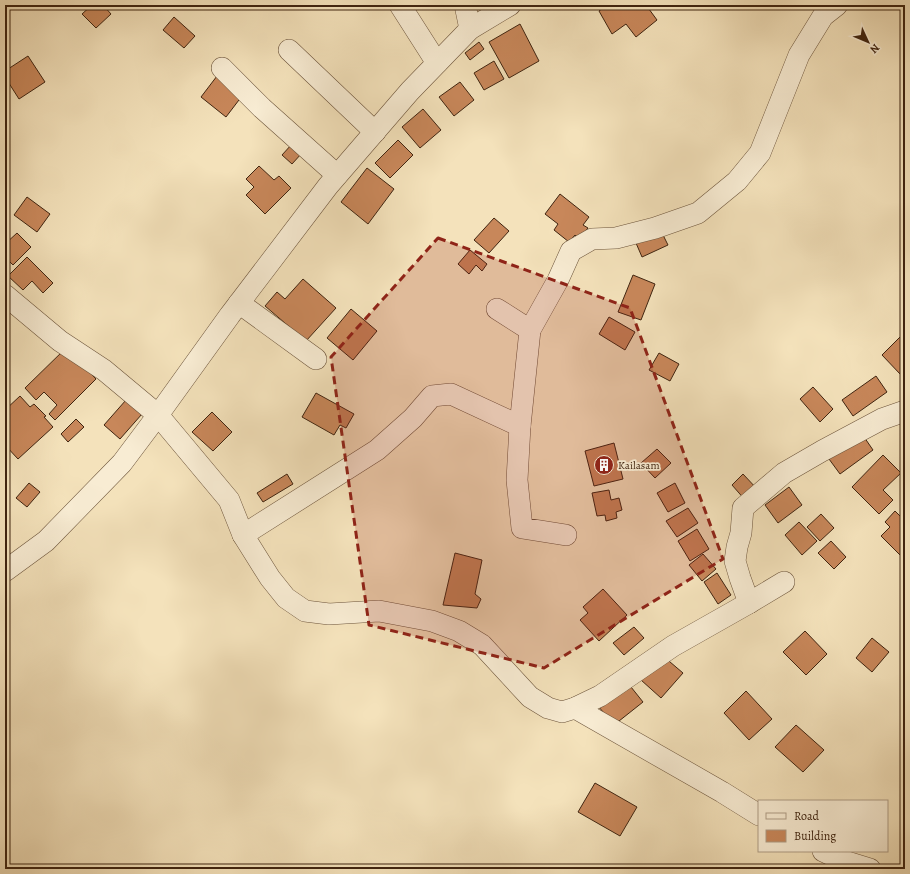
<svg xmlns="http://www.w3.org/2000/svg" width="910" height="874" viewBox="0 0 910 874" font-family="Alegreya,serif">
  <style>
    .building { fill: #c8875a; stroke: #3f2410 }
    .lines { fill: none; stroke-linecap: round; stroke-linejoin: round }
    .minor-casing { stroke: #6c543b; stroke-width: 22 }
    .minor { stroke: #f8ecd3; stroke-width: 21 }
    .marked { fill: #8f2418; fill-opacity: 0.2; stroke: #8f2418; stroke-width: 3; stroke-dasharray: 8 5; stroke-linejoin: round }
    .labels { text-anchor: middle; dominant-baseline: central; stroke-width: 3.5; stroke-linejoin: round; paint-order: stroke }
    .poi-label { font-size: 11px; fill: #3f2410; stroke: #f8ecd3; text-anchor: start }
  </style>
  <rect width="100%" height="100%" fill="#f4e2bb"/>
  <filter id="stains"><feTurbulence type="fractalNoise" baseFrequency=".005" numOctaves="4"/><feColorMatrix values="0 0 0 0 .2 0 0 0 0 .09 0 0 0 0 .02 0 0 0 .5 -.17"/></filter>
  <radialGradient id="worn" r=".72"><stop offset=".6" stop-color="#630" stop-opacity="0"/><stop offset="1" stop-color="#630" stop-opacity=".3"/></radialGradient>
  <g class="building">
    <polygon points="92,5 103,5 111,14 96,28 82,14"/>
    <polygon points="607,5 646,5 657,20 636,37 626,24 612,34 599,11"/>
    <polygon points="174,17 195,36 184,48 163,30"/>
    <polygon points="520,24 539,61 509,78 489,42"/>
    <polygon points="479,42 484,49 470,60 465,53"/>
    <polygon points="28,56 45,82 19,99 5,77 5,71"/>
    <polygon points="494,61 504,79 484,90 474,73"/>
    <polygon points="217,76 242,96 226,117 201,97"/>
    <polygon points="460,82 474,100 454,116 439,97"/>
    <polygon points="423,109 441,130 420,148 402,127"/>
    <polygon points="398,140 413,155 390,178 375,163"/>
    <polygon points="292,144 302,153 292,164 282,155"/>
    <polygon points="259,166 274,180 279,176 291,188 265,214 246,195 254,187 246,179"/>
    <polygon points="367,168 394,189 368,224 341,202"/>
    <polygon points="560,194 589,217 583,225 588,228 579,239 575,235 569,242 554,230 558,224 545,214"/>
    <polygon points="27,197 50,214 37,232 14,215"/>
    <polygon points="494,218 509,231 489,253 474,240"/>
    <polygon points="661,231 668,245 642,257 636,243"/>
    <polygon points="17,233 31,247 13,265 5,257 5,244"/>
    <polygon points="470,250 487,264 482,271 476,265 469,274 458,264"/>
    <polygon points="27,257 53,283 43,293 32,281 23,290 8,276"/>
    <polygon points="633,275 655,284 641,320 618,312"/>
    <polygon points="303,279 336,308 306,341 265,306 277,292 285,299"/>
    <polygon points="351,309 377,331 353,360 327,338"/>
    <polygon points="609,317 635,332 625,350 599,334"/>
    <polygon points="903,334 905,336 905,371 901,375 882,355"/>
    <polygon points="66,348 96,379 55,420 49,414 57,405 44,392 36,400 25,388"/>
    <polygon points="659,353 679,364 670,381 649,370"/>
    <polygon points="876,376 887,392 853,416 842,400"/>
    <polygon points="813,387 833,409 820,422 800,399"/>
    <polygon points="316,393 354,414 346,428 340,425 334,435 302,417"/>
    <polygon points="20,396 30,407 34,404 46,416 44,417 53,427 18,459 5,445 5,410"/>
    <polygon points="126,400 142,414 120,439 104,425"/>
    <polygon points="212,412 232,432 213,451 192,432"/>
    <polygon points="76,419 84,427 68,442 61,434"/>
    <polygon points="862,434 873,450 840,474 829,459"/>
    <polygon points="614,443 623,479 594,486 585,451"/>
    <polygon points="657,449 671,463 655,478 641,463"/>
    <polygon points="883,455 901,473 883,490 893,500 879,514 852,487"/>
    <polygon points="287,474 293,484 263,502 257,493"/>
    <polygon points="743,474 758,490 746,501 732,485"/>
    <polygon points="29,483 40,492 27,507 16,498"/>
    <polygon points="675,483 685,503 668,512 657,493"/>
    <polygon points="789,487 802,505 778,523 765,505"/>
    <polygon points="609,490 611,500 619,498 622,510 616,512 617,518 606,521 605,515 597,516 592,493"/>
    <polygon points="688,508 698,523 677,537 666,521"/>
    <polygon points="895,511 905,521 905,550 900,555 881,536 890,527 885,522"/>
    <polygon points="821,514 834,528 820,541 807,527"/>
    <polygon points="799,522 817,541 802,555 785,535"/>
    <polygon points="697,529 709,549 690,561 678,541"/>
    <polygon points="831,541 846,557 834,569 818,553"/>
    <polygon points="455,553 482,560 475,594 481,599 477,608 443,605"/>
    <polygon points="703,554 716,569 702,581 689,565"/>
    <polygon points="717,573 731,595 718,604 704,582"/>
    <polygon points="603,589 627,615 599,641 580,620 588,613 583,607"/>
    <polygon points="634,627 644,638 624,655 613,643"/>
    <polygon points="805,631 827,654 806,675 783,652"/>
    <polygon points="872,638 889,652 872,672 856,658"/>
    <polygon points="663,656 683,673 661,698 641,680"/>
    <polygon points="627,682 643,702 614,725 598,706"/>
    <polygon points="746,691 772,719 749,740 724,713"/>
    <polygon points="796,725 824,750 803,772 775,747"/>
    <polygon points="595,783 637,807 620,836 578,812"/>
  </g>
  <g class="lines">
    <defs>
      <g id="minor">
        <polyline points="400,5 437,63"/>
        <polyline points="465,5 470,29"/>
        <polyline points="289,50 375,132"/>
        <polyline points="222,68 262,108 337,175"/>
        <polyline points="5,295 60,341 104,370 158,415 229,500 243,535 270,578 286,598 305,611 329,614 379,611 432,621 459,631 482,645 530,697 548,708 562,712 575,708 600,696 673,646 749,603 784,582"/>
        <polyline points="239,303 316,359"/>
        <polyline points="497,309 530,330"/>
        <polyline points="243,535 377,450 413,418 432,396 451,394 520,426"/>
        <polyline points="566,535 522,528 517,480 520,426 530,330 558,280 571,251 592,239 616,238 655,228 698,213 737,181 760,153 799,55 823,16 837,5"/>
        <polyline points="5,571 46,541 122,463 158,415 230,315 328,186 410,91 470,29 510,5"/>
        <polyline points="749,603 740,578 735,561 737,547 741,533 743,508 784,473 822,451 882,419 905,411"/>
        <polyline points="575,708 722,792 759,815"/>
        <polyline points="823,851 844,861 870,869"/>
      </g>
    </defs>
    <use href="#minor" class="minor-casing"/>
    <use href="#minor" class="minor"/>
  </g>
  <path class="marked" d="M438,238L630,308L723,559L544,668L369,625L331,357Z"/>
  <defs>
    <symbol id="building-disc" viewBox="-11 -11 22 22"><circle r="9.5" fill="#8f2418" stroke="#f8ecd3"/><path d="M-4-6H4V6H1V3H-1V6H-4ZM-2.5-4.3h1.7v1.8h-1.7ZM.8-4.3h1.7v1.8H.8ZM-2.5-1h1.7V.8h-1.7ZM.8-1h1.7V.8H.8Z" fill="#fff"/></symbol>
  </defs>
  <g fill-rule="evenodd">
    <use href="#building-disc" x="593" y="454" width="22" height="22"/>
  </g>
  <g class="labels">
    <g class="poi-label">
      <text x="618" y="465">Kailasam</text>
    </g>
  </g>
  <rect width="910" height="874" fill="none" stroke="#f4e2bb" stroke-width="20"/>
  <rect x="6" y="6" width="898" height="862" fill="none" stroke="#3f2410" stroke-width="2"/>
  <rect x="10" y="10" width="890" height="854" fill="none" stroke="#3f2410"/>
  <rect x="758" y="800" width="130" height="52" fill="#f8ecd3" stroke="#ae9c85"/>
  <rect x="766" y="813" width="20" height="6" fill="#f8ecd3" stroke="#ae9c85"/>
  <text x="794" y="820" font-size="12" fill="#3f2410">Road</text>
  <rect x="766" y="830" width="20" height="12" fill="#c8875a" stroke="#ae9c85"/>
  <text x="794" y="840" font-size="12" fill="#3f2410">Building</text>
  <g transform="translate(868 42) rotate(134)" stroke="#f8ecd3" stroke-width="3" paint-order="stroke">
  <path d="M0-3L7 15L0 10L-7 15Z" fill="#3f2410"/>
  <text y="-6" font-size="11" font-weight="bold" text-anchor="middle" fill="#3f2410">N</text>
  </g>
  <rect width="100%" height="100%" filter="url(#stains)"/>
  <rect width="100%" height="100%" fill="url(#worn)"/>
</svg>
